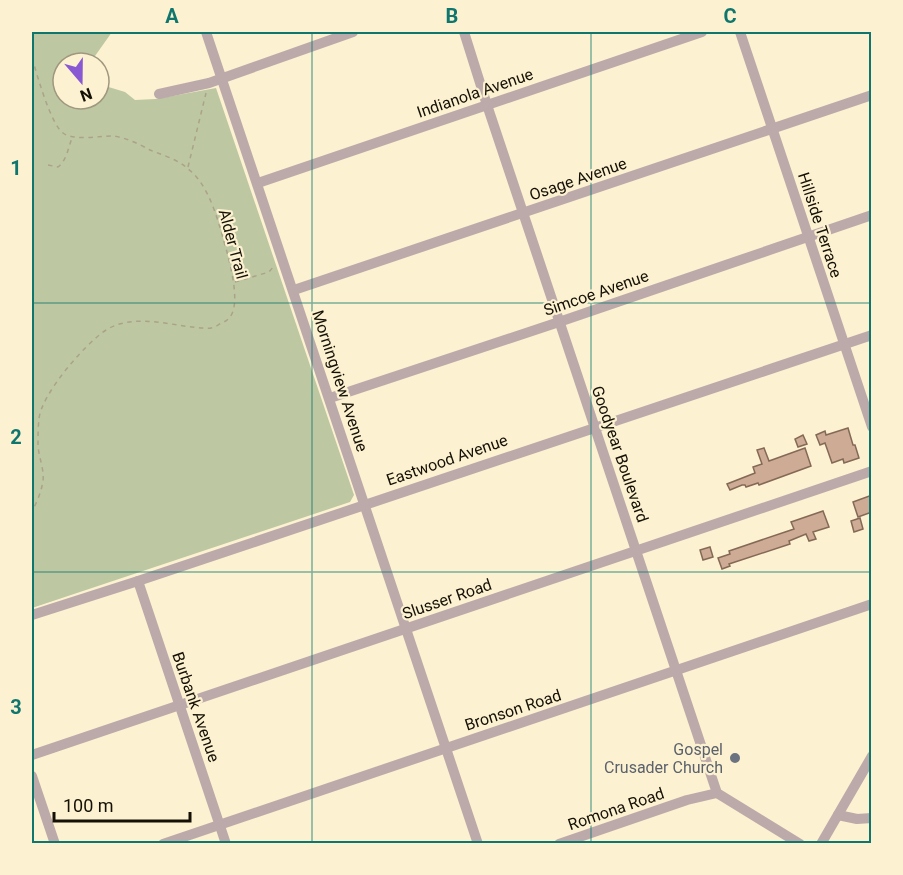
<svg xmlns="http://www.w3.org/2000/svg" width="903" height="875" viewBox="0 0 903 875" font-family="Roboto,sans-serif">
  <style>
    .forest { fill: #bdc7a2 }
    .building { fill: #ceab94; stroke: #846957; stroke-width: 1.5 }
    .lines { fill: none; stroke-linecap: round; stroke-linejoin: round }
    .path { stroke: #aba389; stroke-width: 1.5; stroke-dasharray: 4.5 4.5; stroke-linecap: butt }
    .minor { stroke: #bcaaaa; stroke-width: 10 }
    .grid { fill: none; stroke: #0f766e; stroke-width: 1.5; stroke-opacity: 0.55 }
    .worship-dot { fill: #6b7280; stroke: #fcf1d0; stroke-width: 2 }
    .labels { text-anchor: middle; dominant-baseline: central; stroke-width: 4.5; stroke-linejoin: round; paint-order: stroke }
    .street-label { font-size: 16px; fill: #141005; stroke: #fcf1d0 }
    .worship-label { font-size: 16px; fill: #5b616d; stroke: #fcf1d0; text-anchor: end }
    .neatline { fill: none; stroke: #0f766e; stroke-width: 2 }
    .grid-label { font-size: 20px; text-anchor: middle; font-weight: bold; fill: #0f766e }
  </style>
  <rect width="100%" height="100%" fill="#fcf1d0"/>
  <polygon class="forest" points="32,32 112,32 95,56 95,63 63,63 63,99 99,99 99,80 102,85 125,92 135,100 156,99 216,88 354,495 350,502 32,608"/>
  <g class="building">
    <polygon points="848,428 853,445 855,445 859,458 844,463 843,459 832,463 825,443 820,445 816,435 825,431 826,435"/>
    <polygon points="803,435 807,444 798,447 795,439"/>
    <polygon points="764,448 769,461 805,448 811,466 759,485 758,483 746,487 745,485 742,485 730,490 727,484 755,473 753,467 762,464 757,450"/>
    <polygon points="872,495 872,512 858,517 853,502"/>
    <polygon points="823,511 829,527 813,532 816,539 809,541 806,534 789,541 790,544 729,564 730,566 722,569 718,558 730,554 729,551 794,529 791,522"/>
    <polygon points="860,518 863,529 854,532 851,521"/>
    <polygon points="710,547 713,557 703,560 700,550"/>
  </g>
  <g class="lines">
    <g class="path">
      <path d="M32,58C37,74 50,123 63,133C73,141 99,136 112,136C125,137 139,144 150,150C162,155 177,159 187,168C211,186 219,225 227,252C231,268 241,306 229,318C227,321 224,322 221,323C216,327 211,329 204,328C174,327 135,312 106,330C86,343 41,394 39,419C38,427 38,437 38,446C39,459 46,473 42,486C40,495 36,504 32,511"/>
      <path d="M48,165L58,167C67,160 68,148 72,138"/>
      <polyline points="188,167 206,93"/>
      <polyline points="235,282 269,272 274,266"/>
    </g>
    <g class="minor">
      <polyline points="206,32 478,844"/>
      <polyline points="464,32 487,105 717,793 800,844"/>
      <polyline points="740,32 872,427"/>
      <polyline points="159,94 209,83 353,32"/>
      <polyline points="258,183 702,32"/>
      <polyline points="294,290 872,95"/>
      <polyline points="330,398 559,322 872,215"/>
      <polyline points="138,581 226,844"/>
      <polyline points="32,615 138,581 872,335"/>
      <polyline points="32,755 872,471"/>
      <polyline points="32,776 55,844"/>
      <polyline points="838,815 857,819 872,818"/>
      <polyline points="163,844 872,604"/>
      <polyline points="559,844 687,800 717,793"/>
      <polyline points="821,844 872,756"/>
    </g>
  </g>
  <path class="grid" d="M312,32V844M591,32V844M32,303H872M32,572H872"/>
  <circle class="worship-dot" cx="735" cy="758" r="6"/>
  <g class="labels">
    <g class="street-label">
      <text transform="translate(475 93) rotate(-19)">Indianola Avenue</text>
      <text transform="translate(578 179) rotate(-19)">Osage Avenue</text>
      <text transform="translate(820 225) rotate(72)">Hillside Terrace</text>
      <text transform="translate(233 244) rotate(75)">Alder Trail</text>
      <text transform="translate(596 293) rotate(-19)">Simcoe Avenue</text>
      <text transform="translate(340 381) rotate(72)">Morningview Avenue</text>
      <text transform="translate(620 454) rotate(71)">Goodyear Boulevard</text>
      <text transform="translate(447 460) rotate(-19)">Eastwood Avenue</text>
      <text transform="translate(447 599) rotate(-19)">Slusser Road</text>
      <text transform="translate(196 707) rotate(71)">Burbank Avenue</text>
      <text transform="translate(513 710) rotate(-18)">Bronson Road</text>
      <text transform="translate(616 809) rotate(-19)">Romona Road</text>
    </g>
    <g class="worship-label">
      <text x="723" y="749">Gospel<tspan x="723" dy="18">Crusader Church</tspan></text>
    </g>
  </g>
  <rect width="903" height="875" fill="none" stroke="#fcf1d0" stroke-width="66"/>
  <g transform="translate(81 81) rotate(160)"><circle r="28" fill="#fcf1d0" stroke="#9f977f" stroke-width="1.5"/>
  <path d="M0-4.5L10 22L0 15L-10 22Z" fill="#8859d2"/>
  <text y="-9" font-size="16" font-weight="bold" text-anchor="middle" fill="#141005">N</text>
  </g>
  <path d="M54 812v9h136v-9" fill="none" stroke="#141005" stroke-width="3"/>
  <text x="63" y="812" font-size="18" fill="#141005" stroke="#fcf1d0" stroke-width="4.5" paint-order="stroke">100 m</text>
  <rect x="33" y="33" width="837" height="809" class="neatline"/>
  <g class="grid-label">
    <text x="172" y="23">A</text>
    <text x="452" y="23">B</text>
    <text x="730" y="23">C</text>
    <text x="16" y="175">1</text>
    <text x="16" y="444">2</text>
    <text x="16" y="714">3</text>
  </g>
</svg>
